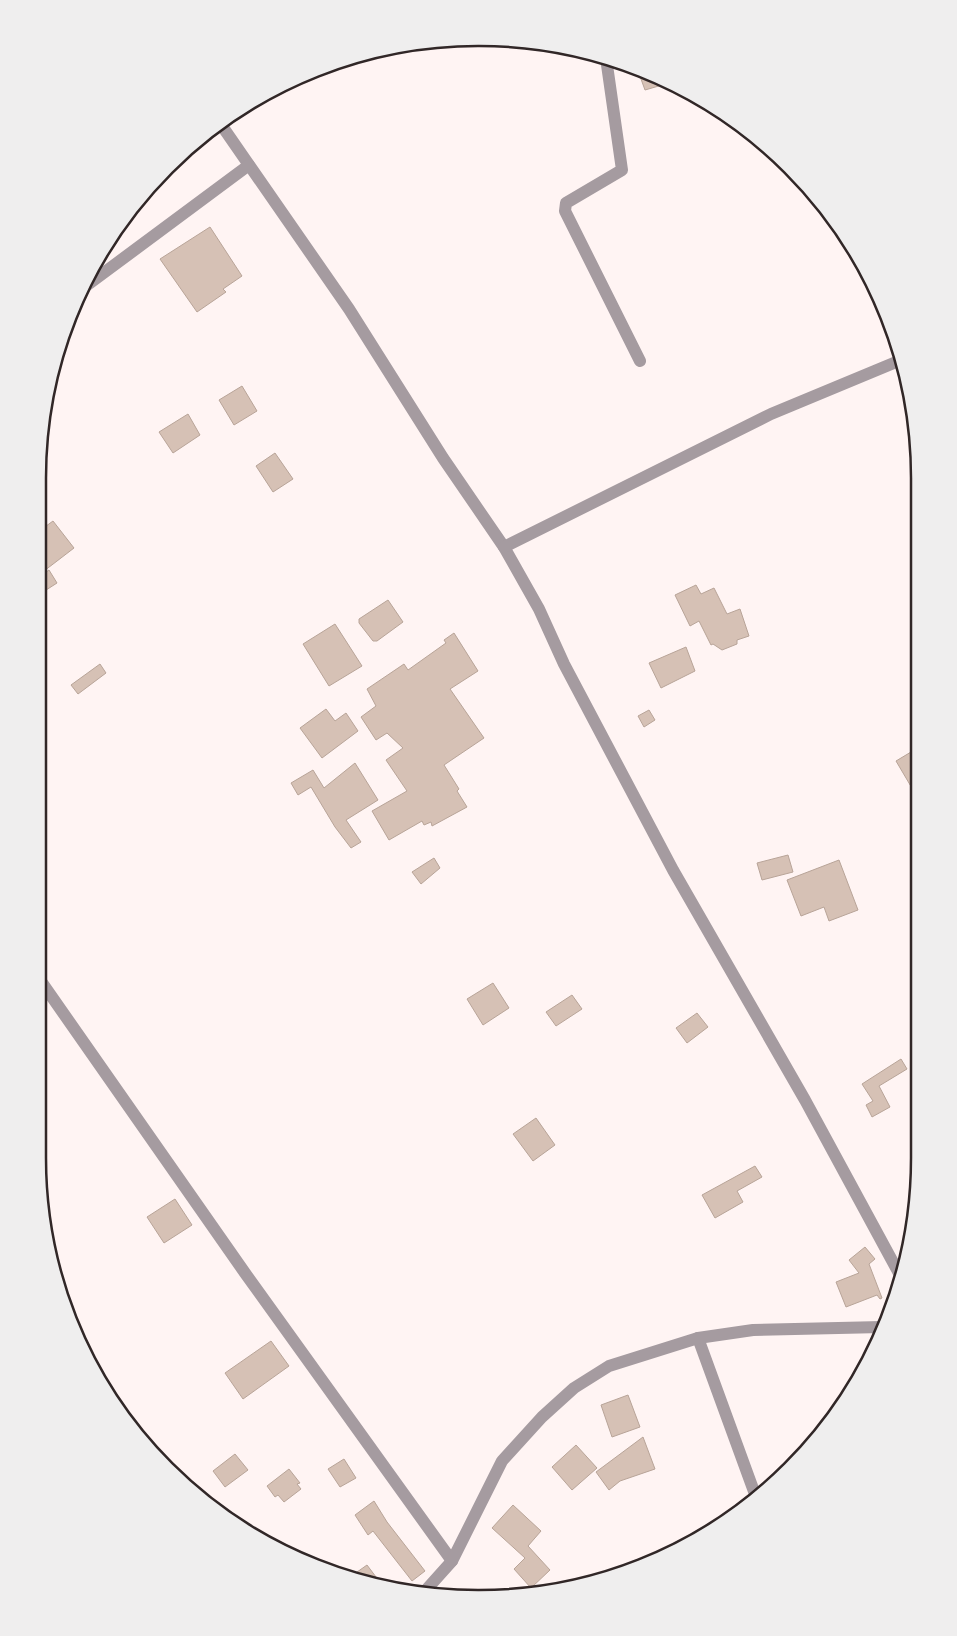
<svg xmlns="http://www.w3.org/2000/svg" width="957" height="1636" viewBox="0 0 957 1636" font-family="Arial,sans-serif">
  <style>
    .building { fill: #d6c1b5; stroke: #b8a498 }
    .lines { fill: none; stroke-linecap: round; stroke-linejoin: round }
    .street { stroke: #a59ba0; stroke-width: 12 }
    .rim { fill: none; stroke: #312727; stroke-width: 2.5 }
  </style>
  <rect width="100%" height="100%" fill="#fff4f3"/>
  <g class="building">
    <polygon points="637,68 647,71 669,83 645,90"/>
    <polygon points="210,227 242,276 223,289 226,292 197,312 160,259"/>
    <polygon points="242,386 257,411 234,425 219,400"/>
    <polygon points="188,414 200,435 173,453 159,432"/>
    <polygon points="275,453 293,479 273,492 256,466"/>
    <polygon points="53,521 74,548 44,571 38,563 38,532"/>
    <polygon points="49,570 57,583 43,592 38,586 38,578"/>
    <polygon points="696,585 701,594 714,588 727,614 740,609 749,636 737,640 737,644 722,650 713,644 711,645 699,621 690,626 675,595"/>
    <polygon points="388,600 403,622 377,641 373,641 359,623 359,619"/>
    <polygon points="335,624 362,666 329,686 303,644"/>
    <polygon points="454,633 478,671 450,689 484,738 444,765 459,789 457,791 467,807 432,826 431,822 424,825 422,821 389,840 372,811 407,791 386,760 403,748 387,733 376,740 361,717 376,706 367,689 404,664 408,670 446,643 444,640"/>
    <polygon points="686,647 695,671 661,688 649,663"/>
    <polygon points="100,664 106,673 78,694 71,685"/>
    <polygon points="326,709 335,721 346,713 358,731 322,758 300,728"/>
    <polygon points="649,710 655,720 644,727 638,716"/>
    <polygon points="911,752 919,765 919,800 896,761"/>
    <polygon points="355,763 378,800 346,820 361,842 351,848 335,827 311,787 298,795 291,783 313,770 324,788"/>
    <polygon points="788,855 793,872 762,880 757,863"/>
    <polygon points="434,858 440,868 421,884 412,872"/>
    <polygon points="839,860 858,910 829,921 824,907 801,916 787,880"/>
    <polygon points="493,983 509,1008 483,1025 467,999"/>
    <polygon points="572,995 582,1009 556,1026 546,1012"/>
    <polygon points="697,1013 708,1027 687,1043 676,1028"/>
    <polygon points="901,1059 907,1069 879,1086 890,1107 872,1117 866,1105 873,1101 862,1084"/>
    <polygon points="536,1118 555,1145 533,1161 513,1134"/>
    <polygon points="755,1166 762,1177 737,1191 743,1202 715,1218 702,1195"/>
    <polygon points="175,1199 192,1225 164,1243 147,1217"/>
    <polygon points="865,1247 875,1259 869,1264 882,1298 880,1299 877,1295 846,1307 836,1282 859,1273 849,1260"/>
    <polygon points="271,1341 289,1366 243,1399 225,1373"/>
    <polygon points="628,1395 640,1427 612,1437 601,1405"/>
    <polygon points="643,1437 655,1469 620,1481 609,1490 596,1472"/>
    <polygon points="576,1445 597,1468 572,1490 552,1467"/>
    <polygon points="235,1454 248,1470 225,1487 213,1471"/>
    <polygon points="344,1459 356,1478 340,1487 328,1469"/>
    <polygon points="289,1469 300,1483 297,1484 301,1489 284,1502 278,1495 275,1497 267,1486"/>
    <polygon points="374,1501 387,1522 425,1571 412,1581 373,1531 368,1535 355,1515"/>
    <polygon points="513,1505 541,1531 528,1546 550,1570 531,1588 514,1569 525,1558 492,1528"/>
    <polygon points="367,1565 382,1585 364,1583 350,1577"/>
  </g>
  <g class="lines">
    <g class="street">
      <polyline points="606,58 622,170 566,203 565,211 640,361"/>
      <polyline points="220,123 349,309 443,458 504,547 539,609 564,664 673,870 805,1100 901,1277"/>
      <polyline points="86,286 249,165"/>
      <polyline points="504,547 771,414 901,360"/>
      <polyline points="38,977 245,1273 452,1561"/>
      <polyline points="698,1338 756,1497"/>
      <polyline points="426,1590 452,1561 502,1461 542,1417 574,1388 609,1366 698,1338 753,1330 882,1327"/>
    </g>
  </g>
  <path d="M0 0H957V1636H0ZM478 46H479A432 432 0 0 1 911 478V1158A432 432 0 0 1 479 1590H478A432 432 0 0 1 46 1158V478A432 432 0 0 1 478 46Z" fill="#efeeee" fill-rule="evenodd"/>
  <path class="rim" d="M478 46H479A432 432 0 0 1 911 478V1158A432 432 0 0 1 479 1590H478A432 432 0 0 1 46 1158V478A432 432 0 0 1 478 46Z"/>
</svg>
